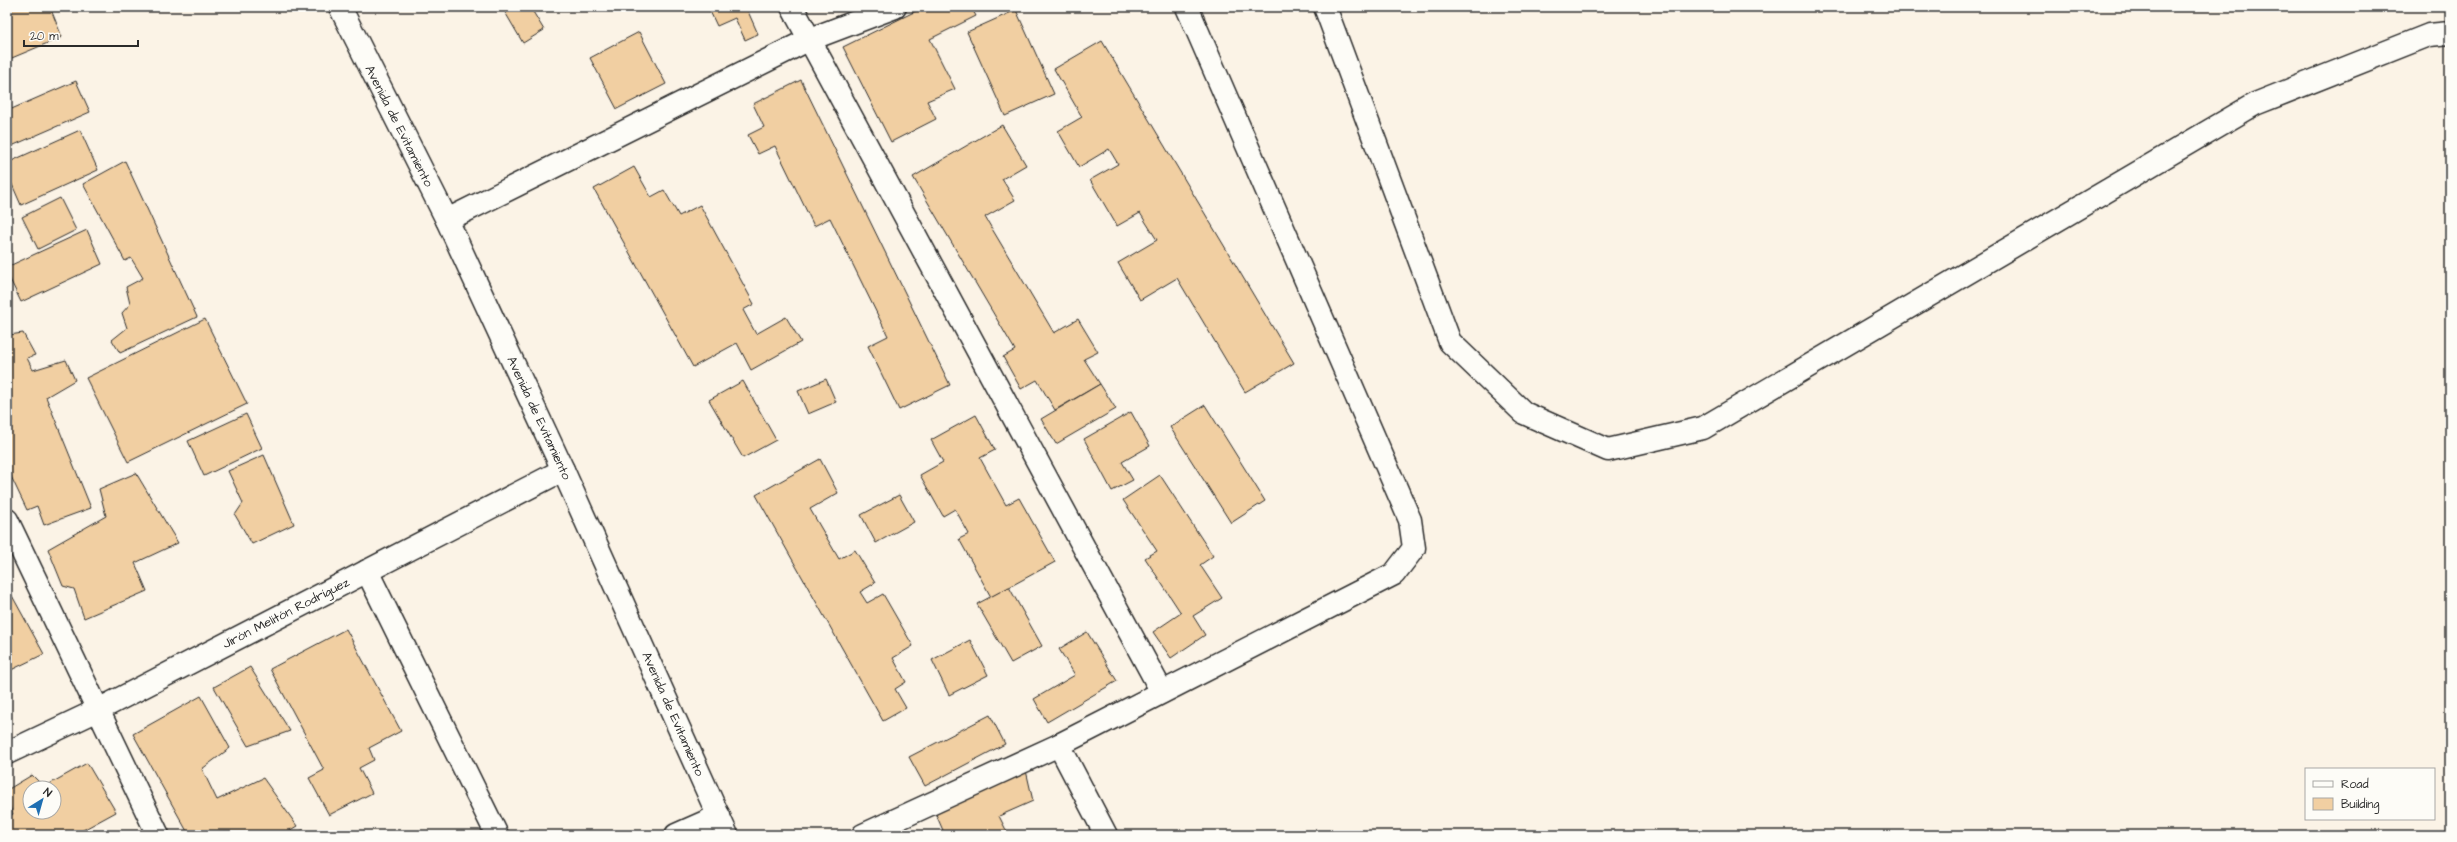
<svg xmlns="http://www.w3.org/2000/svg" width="2457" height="842" viewBox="0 0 2457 842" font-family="'Architects Daughter',sans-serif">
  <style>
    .building { fill: #f1cfa2; stroke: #2b2b2b; fill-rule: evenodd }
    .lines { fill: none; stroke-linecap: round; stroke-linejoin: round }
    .minor-casing { stroke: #2b2b2b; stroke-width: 25 }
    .tertiary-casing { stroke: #2b2b2b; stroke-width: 25 }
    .minor { stroke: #fdfcf7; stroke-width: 22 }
    .tertiary { stroke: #fdfcf7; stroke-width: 22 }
    .labels { text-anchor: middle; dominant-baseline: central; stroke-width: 4; stroke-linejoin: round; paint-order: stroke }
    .street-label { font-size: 13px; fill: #2b2b2b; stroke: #fdfcf7 }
  </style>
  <rect width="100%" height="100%" fill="#fbf3e6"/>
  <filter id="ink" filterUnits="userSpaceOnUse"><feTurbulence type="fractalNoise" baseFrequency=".025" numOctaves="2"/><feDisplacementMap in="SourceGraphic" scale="8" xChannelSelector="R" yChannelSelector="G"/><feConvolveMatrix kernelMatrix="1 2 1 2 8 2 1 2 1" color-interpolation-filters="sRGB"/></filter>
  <g filter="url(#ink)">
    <g class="building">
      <polygon points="7,7 50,7 62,37 7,60"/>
      <polygon points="502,7 539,7 532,10 544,30 523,43"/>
      <polygon points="708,7 746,7 758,34 745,40 735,18 717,26"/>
      <polygon points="924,7 971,7 976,16 930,39 955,89 927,101 936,119 891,142 843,47"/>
      <polygon points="1016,10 1054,94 1005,116 967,32"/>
      <polygon points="639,32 666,84 617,109 590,58"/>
      <polygon points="1102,41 1294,363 1245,392 1177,278 1140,300 1118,263 1157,240 1140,213 1117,226 1090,180 1118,164 1109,149 1079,167 1058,131 1082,117 1054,69"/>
      <polygon points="801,80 950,385 899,410 868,346 888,336 830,218 814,226 775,146 758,154 748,135 764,127 753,104"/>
      <polygon points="76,81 90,112 7,148 7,111"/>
      <polygon points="1002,125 1026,165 1002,179 1015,200 985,217 1054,333 1078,319 1098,352 1084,359 1100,384 1055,410 1037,380 1021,389 1003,357 1015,350 913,177"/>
      <polygon points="80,130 98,170 21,205 7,173 7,163"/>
      <polygon points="125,161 197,317 120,353 112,340 127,328 122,313 130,304 126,287 143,278 131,258 125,261 83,184"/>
      <polygon points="634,167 651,197 664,190 679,216 700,205 754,304 743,310 756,334 786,317 801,342 751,370 737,343 693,367 594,189"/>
      <polygon points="60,198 76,230 38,249 22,217"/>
      <polygon points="87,230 102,264 21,302 7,273 7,267"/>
      <polygon points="205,319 247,404 128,462 86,378"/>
      <polygon points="7,331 9,335 23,333 35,355 27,358 33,370 66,360 75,380 46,397 91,508 44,525 37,506 27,510 7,468"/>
      <polygon points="826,379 836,402 808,414 798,391"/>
      <polygon points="743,381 776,440 743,458 709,400"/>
      <polygon points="1100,384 1116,409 1056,444 1041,419"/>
      <polygon points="1205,405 1265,501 1231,523 1170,427"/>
      <polygon points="1131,412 1150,446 1122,462 1133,480 1112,491 1084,439"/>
      <polygon points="246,414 262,448 204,476 188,441"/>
      <polygon points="976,415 995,450 980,458 1006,505 1019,498 1055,562 991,597 959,539 969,534 955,509 943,516 920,475 943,462 931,440"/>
      <polygon points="264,455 294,524 252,544 235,515 243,503 228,471"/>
      <polygon points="820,459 838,493 810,509 839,559 855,550 875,583 860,592 867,603 883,594 913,646 893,658 906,682 895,689 906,708 883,721 756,495"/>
      <polygon points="136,473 178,543 135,563 147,591 84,618 74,589 63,586 48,549 106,516 99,489"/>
      <polygon points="1160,475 1213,556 1200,565 1222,598 1193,616 1205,635 1171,658 1153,632 1181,613 1145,558 1157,551 1123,500"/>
      <polygon points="899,495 914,522 876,543 861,515"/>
      <polygon points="1009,587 1042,646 1011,663 977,604"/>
      <polygon points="10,592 44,654 7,672 7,593"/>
      <polygon points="346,629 401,731 369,748 374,760 359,768 372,793 329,815 309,778 324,770 270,669"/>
      <polygon points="1087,632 1117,681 1047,722 1034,699 1075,675 1059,649"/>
      <polygon points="970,640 988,675 949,695 932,660"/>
      <polygon points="250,667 290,731 248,746 214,687"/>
      <polygon points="201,696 230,748 202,769 217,800 263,778 297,826 282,835 189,835 133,734"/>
      <polygon points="990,715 1005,744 925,786 909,757"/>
      <path d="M87,763L116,812L74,835H7V817L13,814L7,800V790L32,775L44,787ZM30,788H54V812H30Z"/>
      <polygon points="1025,766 1033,801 999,816 1008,834 1007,835 945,835 935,812"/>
      <polygon points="303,830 306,835 294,835"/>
    </g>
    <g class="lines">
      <defs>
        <g id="minor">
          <polyline points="792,7 1162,692"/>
          <polyline points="1325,7 1450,342 1524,413 1608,450 1703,428 2255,104 2429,35 2450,33"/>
          <polyline points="447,220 808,40 895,7"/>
          <polyline points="7,520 158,835"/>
          <polyline points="367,571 497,835"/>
          <polyline points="1059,745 1106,835"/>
          <polyline points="7,753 98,710 563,470"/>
          <polyline points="676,835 719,816"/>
          <polyline points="863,835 1059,745 1394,574 1414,548 1410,520 1187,7"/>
        </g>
        <polyline id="tertiary" points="340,7 447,220 563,470 727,835"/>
      </defs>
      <use href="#minor" class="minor-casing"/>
      <use href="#tertiary" class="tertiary-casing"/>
      <use href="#minor" class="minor"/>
      <use href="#tertiary" class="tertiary"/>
    </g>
  </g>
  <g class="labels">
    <g class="street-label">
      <text transform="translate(399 126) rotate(63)">Avenida de Evitamiento</text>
      <text transform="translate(539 418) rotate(65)">Avenida de Evitamiento</text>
      <text transform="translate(286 613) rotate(-27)">Jirón Melitón Rodríguez</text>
      <text transform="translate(673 714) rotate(66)">Avenida de Evitamiento</text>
    </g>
  </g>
  <rect width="2457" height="842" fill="none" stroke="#fdfcf7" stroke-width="24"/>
  <rect x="12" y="12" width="2433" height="818" fill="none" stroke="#2b2b2b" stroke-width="1.5" filter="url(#ink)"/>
  <rect x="2305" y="768" width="130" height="52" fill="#fdfcf7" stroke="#a9a8a5"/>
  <rect x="2313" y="781" width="20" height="6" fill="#fdfcf7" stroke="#a9a8a5"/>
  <text x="2341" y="788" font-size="12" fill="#2b2b2b">Road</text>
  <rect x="2313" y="798" width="20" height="12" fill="#f1cfa2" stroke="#a9a8a5"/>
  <text x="2341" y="808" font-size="12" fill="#2b2b2b">Building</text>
  <g transform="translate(42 800) rotate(37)"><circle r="19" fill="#fdfcf7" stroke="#a9a8a5"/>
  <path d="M0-3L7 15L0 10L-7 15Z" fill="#1f6fb2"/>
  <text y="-6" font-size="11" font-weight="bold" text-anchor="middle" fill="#2b2b2b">N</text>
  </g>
  <path d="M24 40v6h114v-6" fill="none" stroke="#2b2b2b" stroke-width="2"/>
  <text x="30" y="40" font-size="12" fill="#2b2b2b" stroke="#fdfcf7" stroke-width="3" paint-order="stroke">20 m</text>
</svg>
